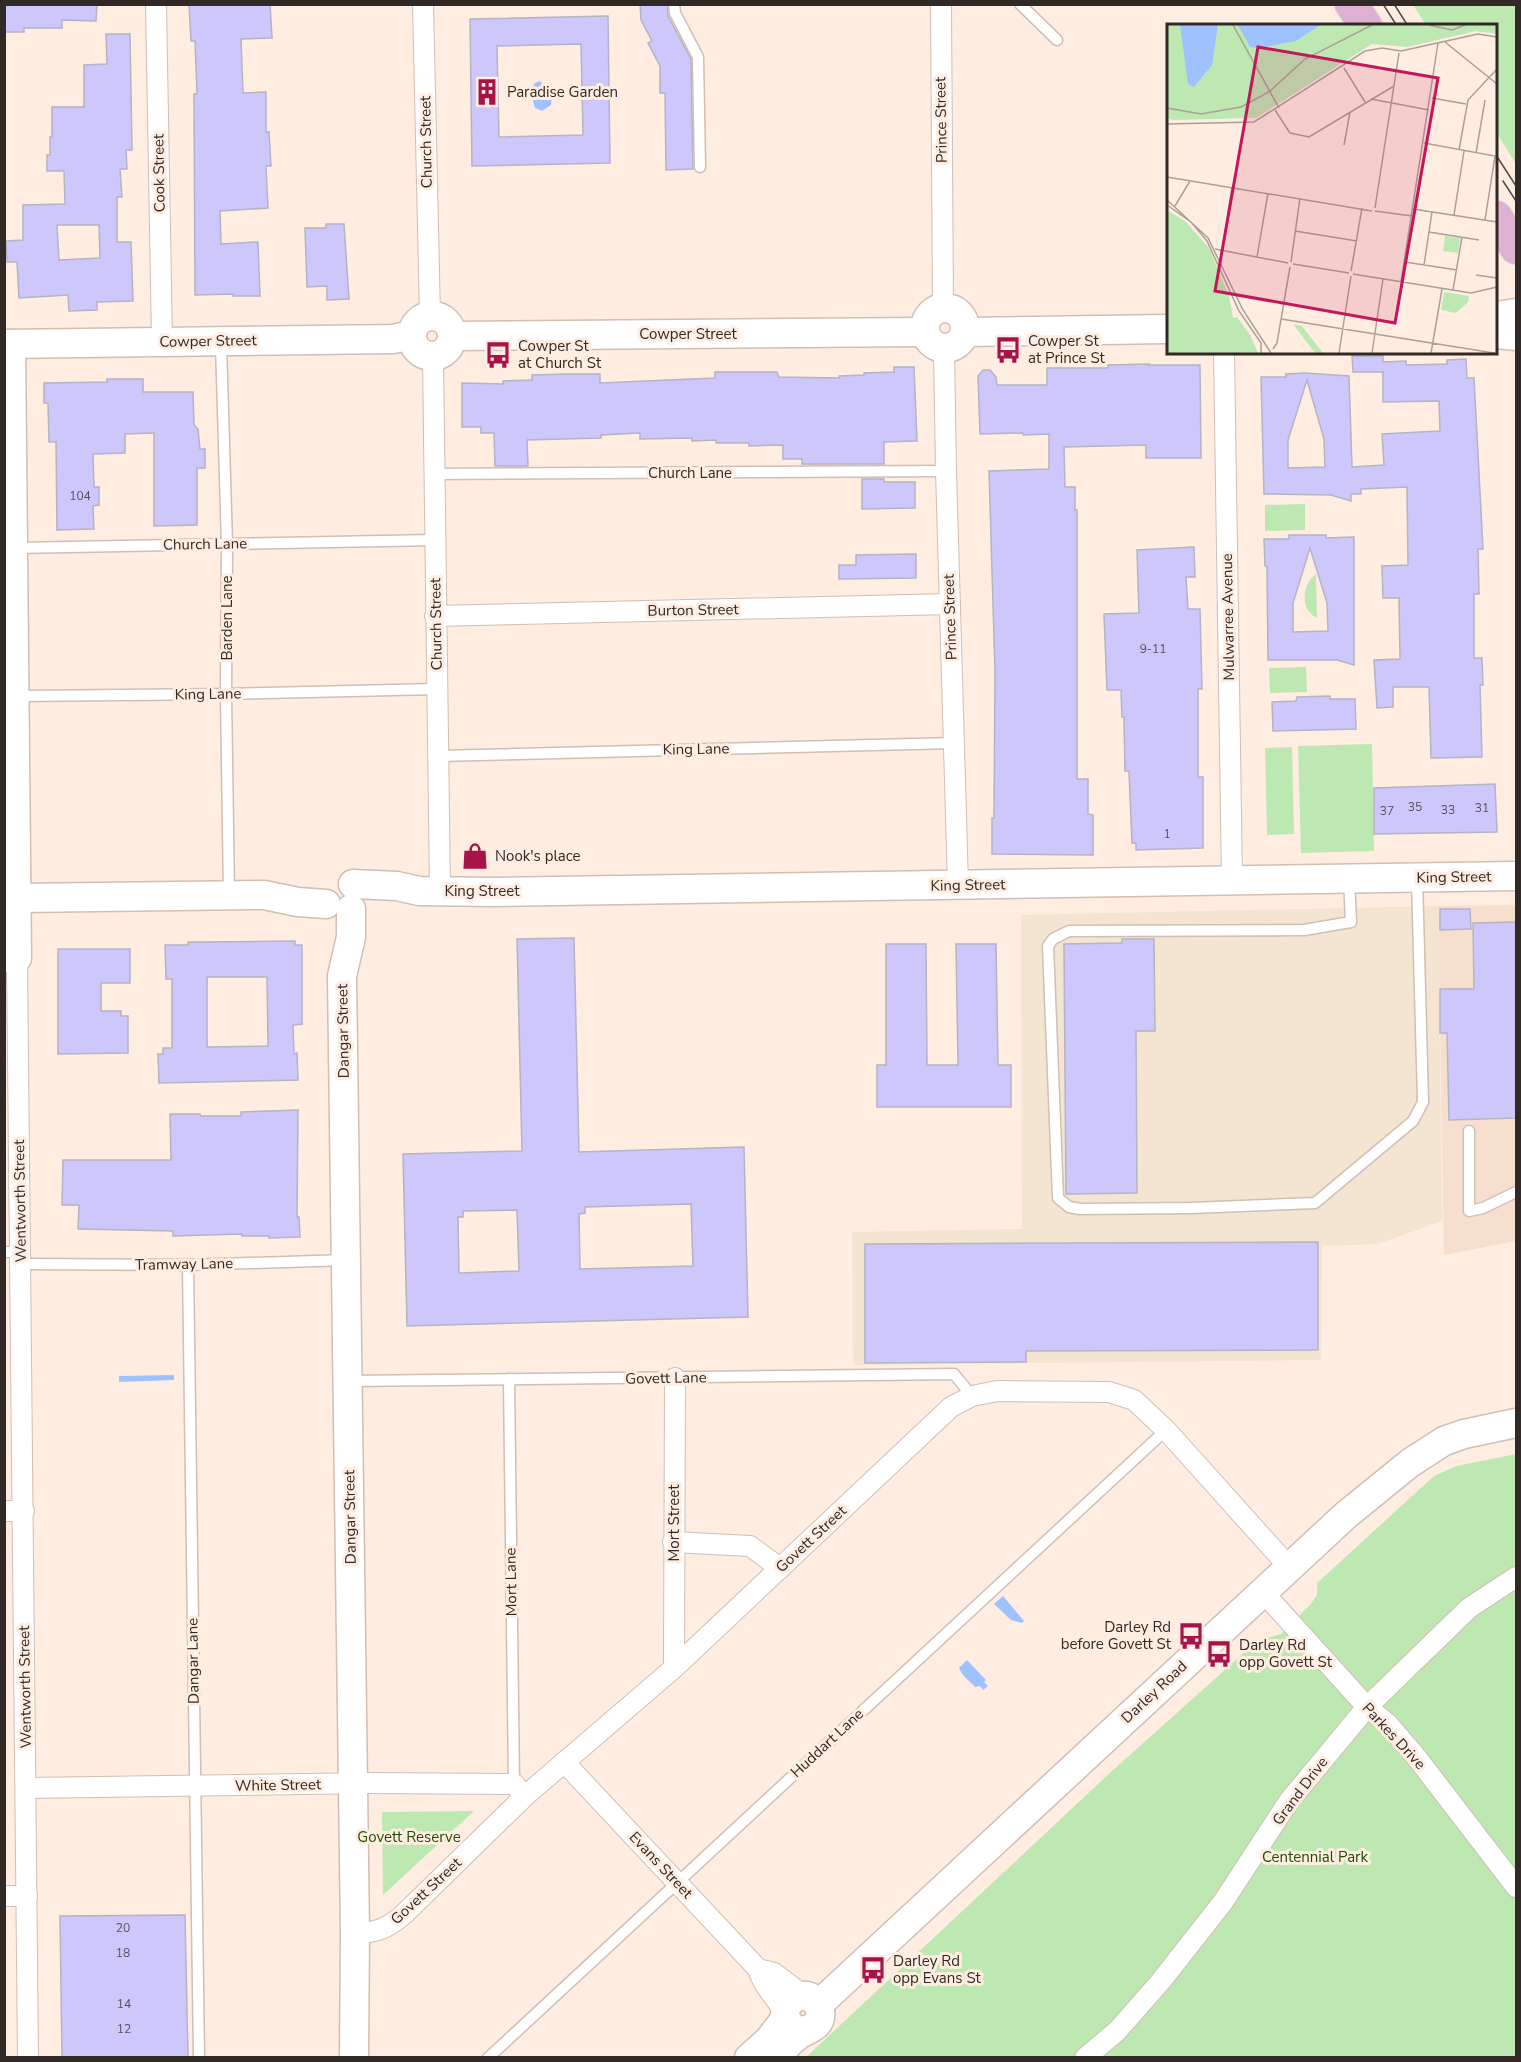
<svg xmlns="http://www.w3.org/2000/svg" width="1521" height="2062" viewBox="0 0 1521 2062" font-family="'Nunito Sans',sans-serif">
  <style>
    .built { fill: #f7dfcf }
    .industrial { fill: #f3e5d1 }
    .green { fill: #bee8b2 }
    .water { fill: #a0c1ff }
    .building { fill: #cdc7fb; stroke: #b5b3c4; stroke-width: 1.5; fill-rule: evenodd }
    .lines { fill: none; stroke-linecap: round; stroke-linejoin: round }
    .lane-casing { stroke: #d0bfb4; stroke-width: 13 }
    .street-casing { stroke: #d0bfb4; stroke-width: 22 }
    .secondary-casing { stroke: #d0bfb4; stroke-width: 31 }
    .primary-casing { stroke: #d6d4d3; stroke-width: 34 }
    .lane { stroke: #fff; stroke-width: 10 }
    .street { stroke: #fff; stroke-width: 20 }
    .secondary { stroke: #fff; stroke-width: 28 }
    .primary { stroke: #deb0d1; stroke-width: 32 }
    .tram { stroke: #534a45; stroke-width: 1.5 }
    .labels { text-anchor: middle; dominant-baseline: central; stroke-width: 6; stroke-linejoin: round; paint-order: stroke }
    .number-label { font-size: 12px; fill: #57505a }
    .poi-label { font-size: 15px; fill: #302925; stroke: #ffede1; text-anchor: start }
    .street-label { font-size: 15px; fill: #302925; stroke: #ffede1 }
    .park-label { font-size: 15px; fill: #1a5000; stroke: #ffede1 }
    .inset-road { fill: none; stroke: #ac9f96; stroke-width: 1.5 }
    .view { fill: #c2185b; fill-opacity: 0.15; stroke: #c2185b; stroke-width: 3 }
    .inset-edge { fill: none; stroke: #302925; stroke-width: 3 }
  </style>
  <rect width="100%" height="100%" fill="#ffede1"/>
  <polygon class="built" points="1516,905 1516,1241 1444,1255 1438,906"/>
  <polygon class="industrial" points="1438,906 1442,1221 1378,1244 1322,1246 1321,1360 853,1365 852,1232 1022,1229 1021,915"/>
  <g class="green">
    <polygon points="1413,5 1516,5 1516,164 1496,132 1496,26 1426,25"/>
    <polygon points="1305,504 1305,530 1265,531 1265,505"/>
    <path d="M1316,574L1317,618C1299,610 1302,584 1316,574Z"/>
    <polygon points="1306,667 1307,692 1270,693 1269,668"/>
    <polygon points="1372,744 1374,851 1301,853 1298,746"/>
    <polygon points="1292,747 1294,834 1267,835 1265,748"/>
    <polygon points="1516,1454 1516,2057 805,2058 1112,1771 1247,1650 1261,1640 1281,1634 1310,1605 1317,1595 1317,1583 1434,1476 1456,1466"/>
    <polygon points="474,1811 383,1895 382,1812"/>
  </g>
  <g class="water">
    <polygon points="539,81 546,85 552,95 551,105 542,111 535,108 531,94 534,84"/>
    <polygon points="174,1375 174,1380 119,1382 119,1376"/>
    <polygon points="1003,1596 1024,1621 1022,1623 1011,1620 994,1604"/>
    <path d="M967,1660L986,1680L984,1682L988,1686L983,1690L980,1686L975,1687C969,1680 962,1676 959,1668Z"/>
  </g>
  <g class="building">
    <polygon points="4,4 97,4 96,21 62,20 62,28 24,28 24,32 4,32"/>
    <polygon points="270,4 272,38 241,39 243,93 266,92 266,132 269,132 271,166 266,166 268,208 220,211 221,244 258,242 260,296 233,296 233,294 195,295 194,94 197,94 195,41 191,41 189,5"/>
    <polygon points="640,4 667,4 668,16 691,59 693,169 666,170 665,93 660,93 660,66 648,43 652,41 641,20"/>
    <path d="M608,16L610,163L472,166L470,19ZM581,44L583,135L499,137L497,46Z"/>
    <path d="M106,34H130L132,150H126L127,169H120L122,197H117V242H131L133,301L97,302V310L69,311L68,295L19,298L17,262H7L6,241L23,240V205L65,204L64,171H47V155H50V137H52V107H84V65L107,64ZM57,225H99L100,258L59,260Z"/>
    <polygon points="326,224 344,224 349,299 327,300 327,286 307,287 305,228 326,228"/>
    <path d="M1352,356H1383V362L1406,361V365L1447,364V360L1466,359L1467,378H1474L1483,549H1478L1479,594H1474V658H1482L1483,685H1480L1482,757L1431,758L1429,687H1393V707L1377,708L1374,660L1400,659L1399,598H1383L1382,566L1408,565L1407,487L1361,489V494H1351V501L1331,495L1264,494L1261,377H1286V374L1305,373L1349,376L1352,467L1384,465L1382,434L1440,431L1439,401L1383,402V372H1353ZM1307,380L1324,439L1325,467L1288,468V440Z"/>
    <polygon points="1149,364 1149,365 1200,365 1201,458 1146,458 1146,445 1064,447 1065,487 1075,487 1075,510 1077,510 1077,779 1088,779 1088,814 1093,815 1093,855 992,854 992,818 994,818 995,671 989,471 1049,469 1049,434 1023,435 1023,433 980,434 978,376 983,370 990,370 996,377 997,385 1047,385 1047,368 1108,368 1108,365"/>
    <polygon points="894,367 914,367 917,441 884,442 884,464 802,464 802,459 783,459 783,445 749,446 749,443 716,443 716,440 692,441 692,438 640,439 640,433 601,435 601,438 527,440 528,466 495,466 494,433 481,433 481,427 462,427 462,383 503,384 503,381 532,380 532,375 566,374 600,374 600,383 715,378 715,372 777,372 779,377 839,378 839,376 864,375 864,373 894,372"/>
    <polygon points="107,379 143,379 143,392 193,392 194,425 198,429 200,449 205,449 205,468 197,468 197,525 154,526 154,433 125,434 125,453 93,454 94,487 99,487 99,505 93,506 94,529 57,530 56,442 49,442 48,403 44,403 44,383 107,382"/>
    <polygon points="862,479 884,479 884,482 915,482 915,508 862,509"/>
    <path d="M1289,535H1326V538L1354,537V665L1337,660H1268L1267,566H1265L1264,539H1289ZM1310,548L1327,603L1328,631L1293,632V603Z"/>
    <polygon points="1194,547 1195,577 1186,577 1188,609 1200,609 1202,689 1198,689 1198,777 1203,777 1203,848 1136,850 1136,843 1132,843 1129,771 1125,771 1124,717 1122,717 1121,690 1107,690 1104,614 1139,613 1137,550"/>
    <polygon points="916,554 916,578 839,579 839,565 856,565 856,555"/>
    <polygon points="1330,696 1330,699 1355,699 1356,729 1273,731 1272,702 1296,701 1297,697"/>
    <polygon points="1495,784 1497,832 1374,834 1374,788"/>
    <polygon points="1440,909 1470,909 1471,929 1440,930"/>
    <polygon points="1516,922 1516,1118 1449,1120 1447,1033 1440,1033 1440,989 1474,989 1473,923"/>
    <path d="M574,938L579,1152L744,1147L748,1317L407,1326L403,1154L522,1151L517,939ZM691,1204L693,1266L580,1269L579,1214L585,1213V1207ZM517,1210L519,1271L459,1273L458,1217H463V1211Z"/>
    <polygon points="1122,939 1154,939 1155,1031 1136,1031 1137,1193 1066,1194 1064,944 1122,943"/>
    <path d="M295,941V945H302V1024L293,1025L294,1054L297,1053L298,1080L159,1083L158,1054H163V1048H172V979H166L165,945H188V942H204ZM207,977H267L268,1046L207,1047Z"/>
    <polygon points="886,944 926,944 927,1065 958,1065 956,944 996,944 998,1065 1011,1065 1011,1107 877,1107 877,1065 886,1065"/>
    <polygon points="58,949 130,949 130,983 101,983 101,1011 121,1011 121,1016 128,1016 128,1053 58,1054"/>
    <polygon points="298,1110 297,1217 299,1217 300,1237 269,1238 269,1236 242,1236 242,1234 173,1236 173,1231 78,1229 79,1205 62,1205 63,1160 171,1160 170,1114 200,1114 201,1116 241,1116 241,1112"/>
    <polygon points="1318,1242 1318,1350 1026,1351 1026,1362 865,1363 865,1244"/>
    <polygon points="185,1915 188,2058 62,2058 60,1916"/>
  </g>
  <g class="lines">
    <defs>
      <g id="lane">
        <polyline points="674,4 675,13 698,57 700,167"/>
        <polyline points="1020,4 1057,40"/>
        <polyline points="221,344 227,544 226,694 229,895"/>
        <polyline points="433,474 946,471"/>
        <polyline points="15,548 434,540"/>
        <polyline points="17,696 226,694 437,689"/>
        <polyline points="438,756 954,743"/>
        <polyline points="1349,879 1351,922 1304,930 1069,931 1053,939 1048,946 1058,1198 1069,1207 1080,1209 1191,1208 1315,1203 1413,1121 1423,1102 1417,878"/>
        <polyline points="1469,1131 1469,1211 1483,1208 1516,1192"/>
        <polyline points="4,1252 21,1252"/>
        <polyline points="21,1264 188,1265 346,1260"/>
        <polyline points="188,1265 199,2058"/>
        <polyline points="509,1379 514,1784"/>
        <polyline points="348,1381 954,1374 972,1396"/>
        <polyline points="488,2058 1166,1430"/>
      </g>
      <g id="street">
        <polyline points="156,4 162,341"/>
        <polyline points="423,4 430,316"/>
        <polyline points="941,4 943,308"/>
        <polyline points="944,349 946,471 958,885"/>
        <polyline points="1224,352 1232,881"/>
        <polyline points="433,356 440,891"/>
        <polyline points="435,616 950,604"/>
        <polyline points="17,958 28,2058"/>
        <polyline points="4,1511 24,1511"/>
        <polyline points="673,1542 750,1546 780,1568"/>
        <polyline points="1262,1591 1367,1707 1388,1724 1417,1758 1516,1887"/>
        <polyline points="674,1668 675,1378"/>
        <path d="M564,1762L758,1969C764,1988 775,1996 785,2013"/>
        <polyline points="26,1788 370,1783 514,1784 525,1796"/>
        <polyline points="4,1896 27,1896"/>
        <path d="M355,1933C377,1933 388,1928 404,1914L525,1796L674,1668L951,1407L972,1396L997,1391L1109,1392L1134,1400L1166,1430L1289,1567"/>
        <polyline points="758,1969 774,1973 804,1996"/>
        <polyline points="1085,2058 1117,2031 1161,1981 1223,1902 1289,1801 1367,1707 1469,1608 1516,1577"/>
      </g>
      <g id="secondary">
        <circle cx="945" cy="328" r="20"/>
        <circle cx="432" cy="336" r="20"/>
        <polyline points="1496,316 1516,313"/>
        <polyline points="965,332 1168,329"/>
        <polyline points="1496,334 1516,336"/>
        <polyline points="452,336 924,332"/>
        <polyline points="4,344 393,339 412,335"/>
        <polyline points="353,884 397,886 419,891 492,892 1516,876"/>
        <polyline points="18,898 264,895 298,902 326,904"/>
        <polyline points="351,909 351,937 342,976 355,1933 354,2058"/>
        <polyline points="4,958 17,958 11,344"/>
        <polyline points="818,2005 1346,1515 1410,1463 1444,1441 1464,1434 1516,1423"/>
        <polyline points="749,2058 769,2040 782,2023"/>
        <path d="M776,2058C782,2051 788,2043 796,2037C805,2029 823,2028 820,2011C817,1988 783,1992 785,2018L793,2029L806,2031"/>
      </g>
      <g id="primary">
        <polyline points="1351,4 1366,26"/>
        <polyline points="1496,217 1516,248"/>
      </g>
    </defs>
    <use href="#lane" class="lane-casing"/>
    <use href="#street" class="street-casing"/>
    <use href="#secondary" class="secondary-casing"/>
    <use href="#primary" class="primary-casing"/>
    <use href="#lane" class="lane"/>
    <use href="#street" class="street"/>
    <use href="#secondary" class="secondary"/>
    <use href="#primary" class="primary"/>
    <g class="tram">
      <polyline points="1383,4 1397,26"/>
      <polyline points="1394,4 1408,26"/>
      <polyline points="1496,155 1516,186"/>
      <polyline points="1503,181 1516,201"/>
    </g>
  </g>
  <defs>
    <symbol id="building-bare" viewBox="-9 -9 18 18"><path d="M-4-6H4V6H1V3H-1V6H-4ZM-2.5-4.3h1.7v1.8h-1.7ZM.8-4.3h1.7v1.8H.8ZM-2.5-1h1.7V.8h-1.7ZM.8-1h1.7V.8H.8Z" fill="#a71349" stroke="#ffede1" stroke-width="2.5" paint-order="stroke"/></symbol>
    <symbol id="bus-bare" viewBox="-9 -9 18 18"><path d="M-5-6H5V4H4V6H2V4H-2V6H-4V4H-5ZM-3.5-4V0h7V-4ZM-3.5 1.2v1.5H-2V1.2ZM2 1.2v1.5H3.5V1.2Z" fill="#a71349" stroke="#ffede1" stroke-width="2.5" paint-order="stroke"/></symbol>
    <symbol id="shop-bare" viewBox="-9 -9 18 18"><path d="M-5-2.5h2.3a2.7 3.5 0 0 1 5.4 0H5L5.5 6h-11ZM-1.5-2.5h3a1.5 2.3 0 0 0-3 0Z" fill="#a71349" stroke="#ffede1" stroke-width="2.5" paint-order="stroke"/></symbol>
  </defs>
  <g fill-rule="evenodd">
    <use href="#building-bare" x="468" y="73" width="38" height="38"/>
    <use href="#bus-bare" x="989" y="331" width="38" height="38"/>
    <use href="#bus-bare" x="479" y="336" width="38" height="38"/>
    <use href="#shop-bare" x="456" y="837" width="38" height="38"/>
    <use href="#bus-bare" x="1172" y="1617" width="38" height="38"/>
    <use href="#bus-bare" x="1200" y="1635" width="38" height="38"/>
    <use href="#bus-bare" x="854" y="1951" width="38" height="38"/>
  </g>
  <g class="labels">
    <g class="number-label">
      <text x="80" y="496">104</text>
      <text x="1153" y="649">9-11</text>
      <text x="1415" y="807">35</text>
      <text x="1482" y="808">31</text>
      <text x="1448" y="810">33</text>
      <text x="1387" y="811">37</text>
      <text x="1167" y="834">1</text>
      <text x="123" y="1928">20</text>
      <text x="123" y="1953">18</text>
      <text x="124" y="2004">14</text>
      <text x="124" y="2029">12</text>
    </g>
    <g class="poi-label">
      <text x="507" y="92">Paradise Garden</text>
      <text x="1028" y="341">Cowper St<tspan x="1028" dy="17">at Prince St</tspan></text>
      <text x="518" y="346">Cowper St<tspan x="518" dy="17">at Church St</tspan></text>
      <text x="495" y="856">Nook's place</text>
      <text x="1171" y="1627" text-anchor="end">Darley Rd<tspan x="1171" dy="17">before Govett St</tspan></text>
      <text x="1239" y="1645">Darley Rd<tspan x="1239" dy="17">opp Govett St</tspan></text>
      <text x="893" y="1961">Darley Rd<tspan x="893" dy="17">opp Evans St</tspan></text>
    </g>
    <g class="street-label">
      <text transform="translate(941 120) rotate(-91)">Prince Street</text>
      <text transform="translate(426 142) rotate(-91)">Church Street</text>
      <text transform="translate(159 173) rotate(-91)">Cook Street</text>
      <text x="688" y="334">Cowper Street</text>
      <text transform="translate(208 341) rotate(-1)">Cowper Street</text>
      <text x="690" y="473">Church Lane</text>
      <text transform="translate(205 544) rotate(-1)">Church Lane</text>
      <text transform="translate(693 610) rotate(-1)">Burton Street</text>
      <text transform="translate(950 617) rotate(-92)">Prince Street</text>
      <text transform="translate(1228 617) rotate(-91)">Mulwarree Avenue</text>
      <text transform="translate(227 618) rotate(-90)">Barden Lane</text>
      <text transform="translate(436 624) rotate(-91)">Church Street</text>
      <text transform="translate(208 694) rotate(-1)">King Lane</text>
      <text transform="translate(696 749) rotate(-1)">King Lane</text>
      <text transform="translate(1454 877) rotate(-1)">King Street</text>
      <text transform="translate(968 885) rotate(-1)">King Street</text>
      <text x="482" y="891">King Street</text>
      <text transform="translate(343 1031) rotate(-91)">Dangar Street</text>
      <text transform="translate(20 1201) rotate(-91)">Wentworth Street</text>
      <text transform="translate(184 1264) rotate(-1)">Tramway Lane</text>
      <text transform="translate(666 1378) rotate(-1)">Govett Lane</text>
      <text transform="translate(350 1517) rotate(-91)">Dangar Street</text>
      <text transform="translate(674 1523) rotate(-90)">Mort Street</text>
      <text transform="translate(811 1539) rotate(-43)">Govett Street</text>
      <text transform="translate(511 1582) rotate(-91)">Mort Lane</text>
      <text transform="translate(193 1661) rotate(-91)">Dangar Lane</text>
      <text transform="translate(25 1687) rotate(-91)">Wentworth Street</text>
      <text transform="translate(1154 1692) rotate(-43)">Darley Road</text>
      <text transform="translate(1394 1736) rotate(47)">Parkes Drive</text>
      <text transform="translate(827 1743) rotate(-43)">Huddart Lane</text>
      <text transform="translate(278 1785) rotate(-1)">White Street</text>
      <text transform="translate(1300 1791) rotate(-53)">Grand Drive</text>
      <text transform="translate(661 1865) rotate(47)">Evans Street</text>
      <text transform="translate(426 1891) rotate(-43)">Govett Street</text>
    </g>
    <g class="park-label">
      <text x="409" y="1837">Govett Reserve</text>
      <text x="1315" y="1857">Centennial Park</text>
    </g>
  </g>
  <g transform="translate(1167 24)">
    <rect width="330" height="330" fill="#ffede1"/>
    <path d="M0,1H330V10L309,7L240,23L205,20L89,94L6,96L0,94ZM0,186L18,197L42,224L62,272L66,294L70,293L83,311L91,329H0ZM278,212L293,214L291,229L276,227ZM277,268L302,272L301,278L289,289L274,286ZM126,300L135,302L156,329H148Z" fill="#bee8b2"/>
    <path d="M13,1H51L45,41L27,63L21,60ZM71,1H153L129,17L93,24L83,23Z" fill="#a0c1ff"/>
    <path class="inset-road" d="M66,1L112,84M262,1L285,6L298,1M278,18L330,60M234,27L311,10L330,13M177,44L198,78M265,74L299,80M204,75L262,86M0,84L34,90L74,83L102,68L138,35L205,1M108,86L123,109L142,113L227,62M0,100L87,98L198,27L215,24L234,27M257,119L328,132L318,196M177,121L183,88M292,126L301,76L330,45M309,129L318,76M0,153L205,187M0,176L41,214L76,286L104,329M0,181L24,198L40,217L72,287L94,319V329M8,182L23,157M208,184L232,29M246,185L330,198M208,187L245,192M287,191L297,127M128,207L190,217M262,208L312,216M48,225L121,239M55,227L65,163M90,233L101,169M124,238L133,174M238,238L290,246M126,240L182,249M257,241L265,188M184,247L195,184M186,250L304,269L330,263M309,251L330,254M234,258L271,19M286,266L295,213M114,295L327,329M106,325L110,319L123,243M172,329L184,252M205,329L216,255M264,329L275,265"/>
    <path class="view" d="M91,23L271,54L228,299L48,267Z"/>
    <rect width="330" height="330" class="inset-edge"/>
  </g>
  <rect width="1521" height="2062" fill="none" stroke="#302925" stroke-width="12"/>
</svg>
